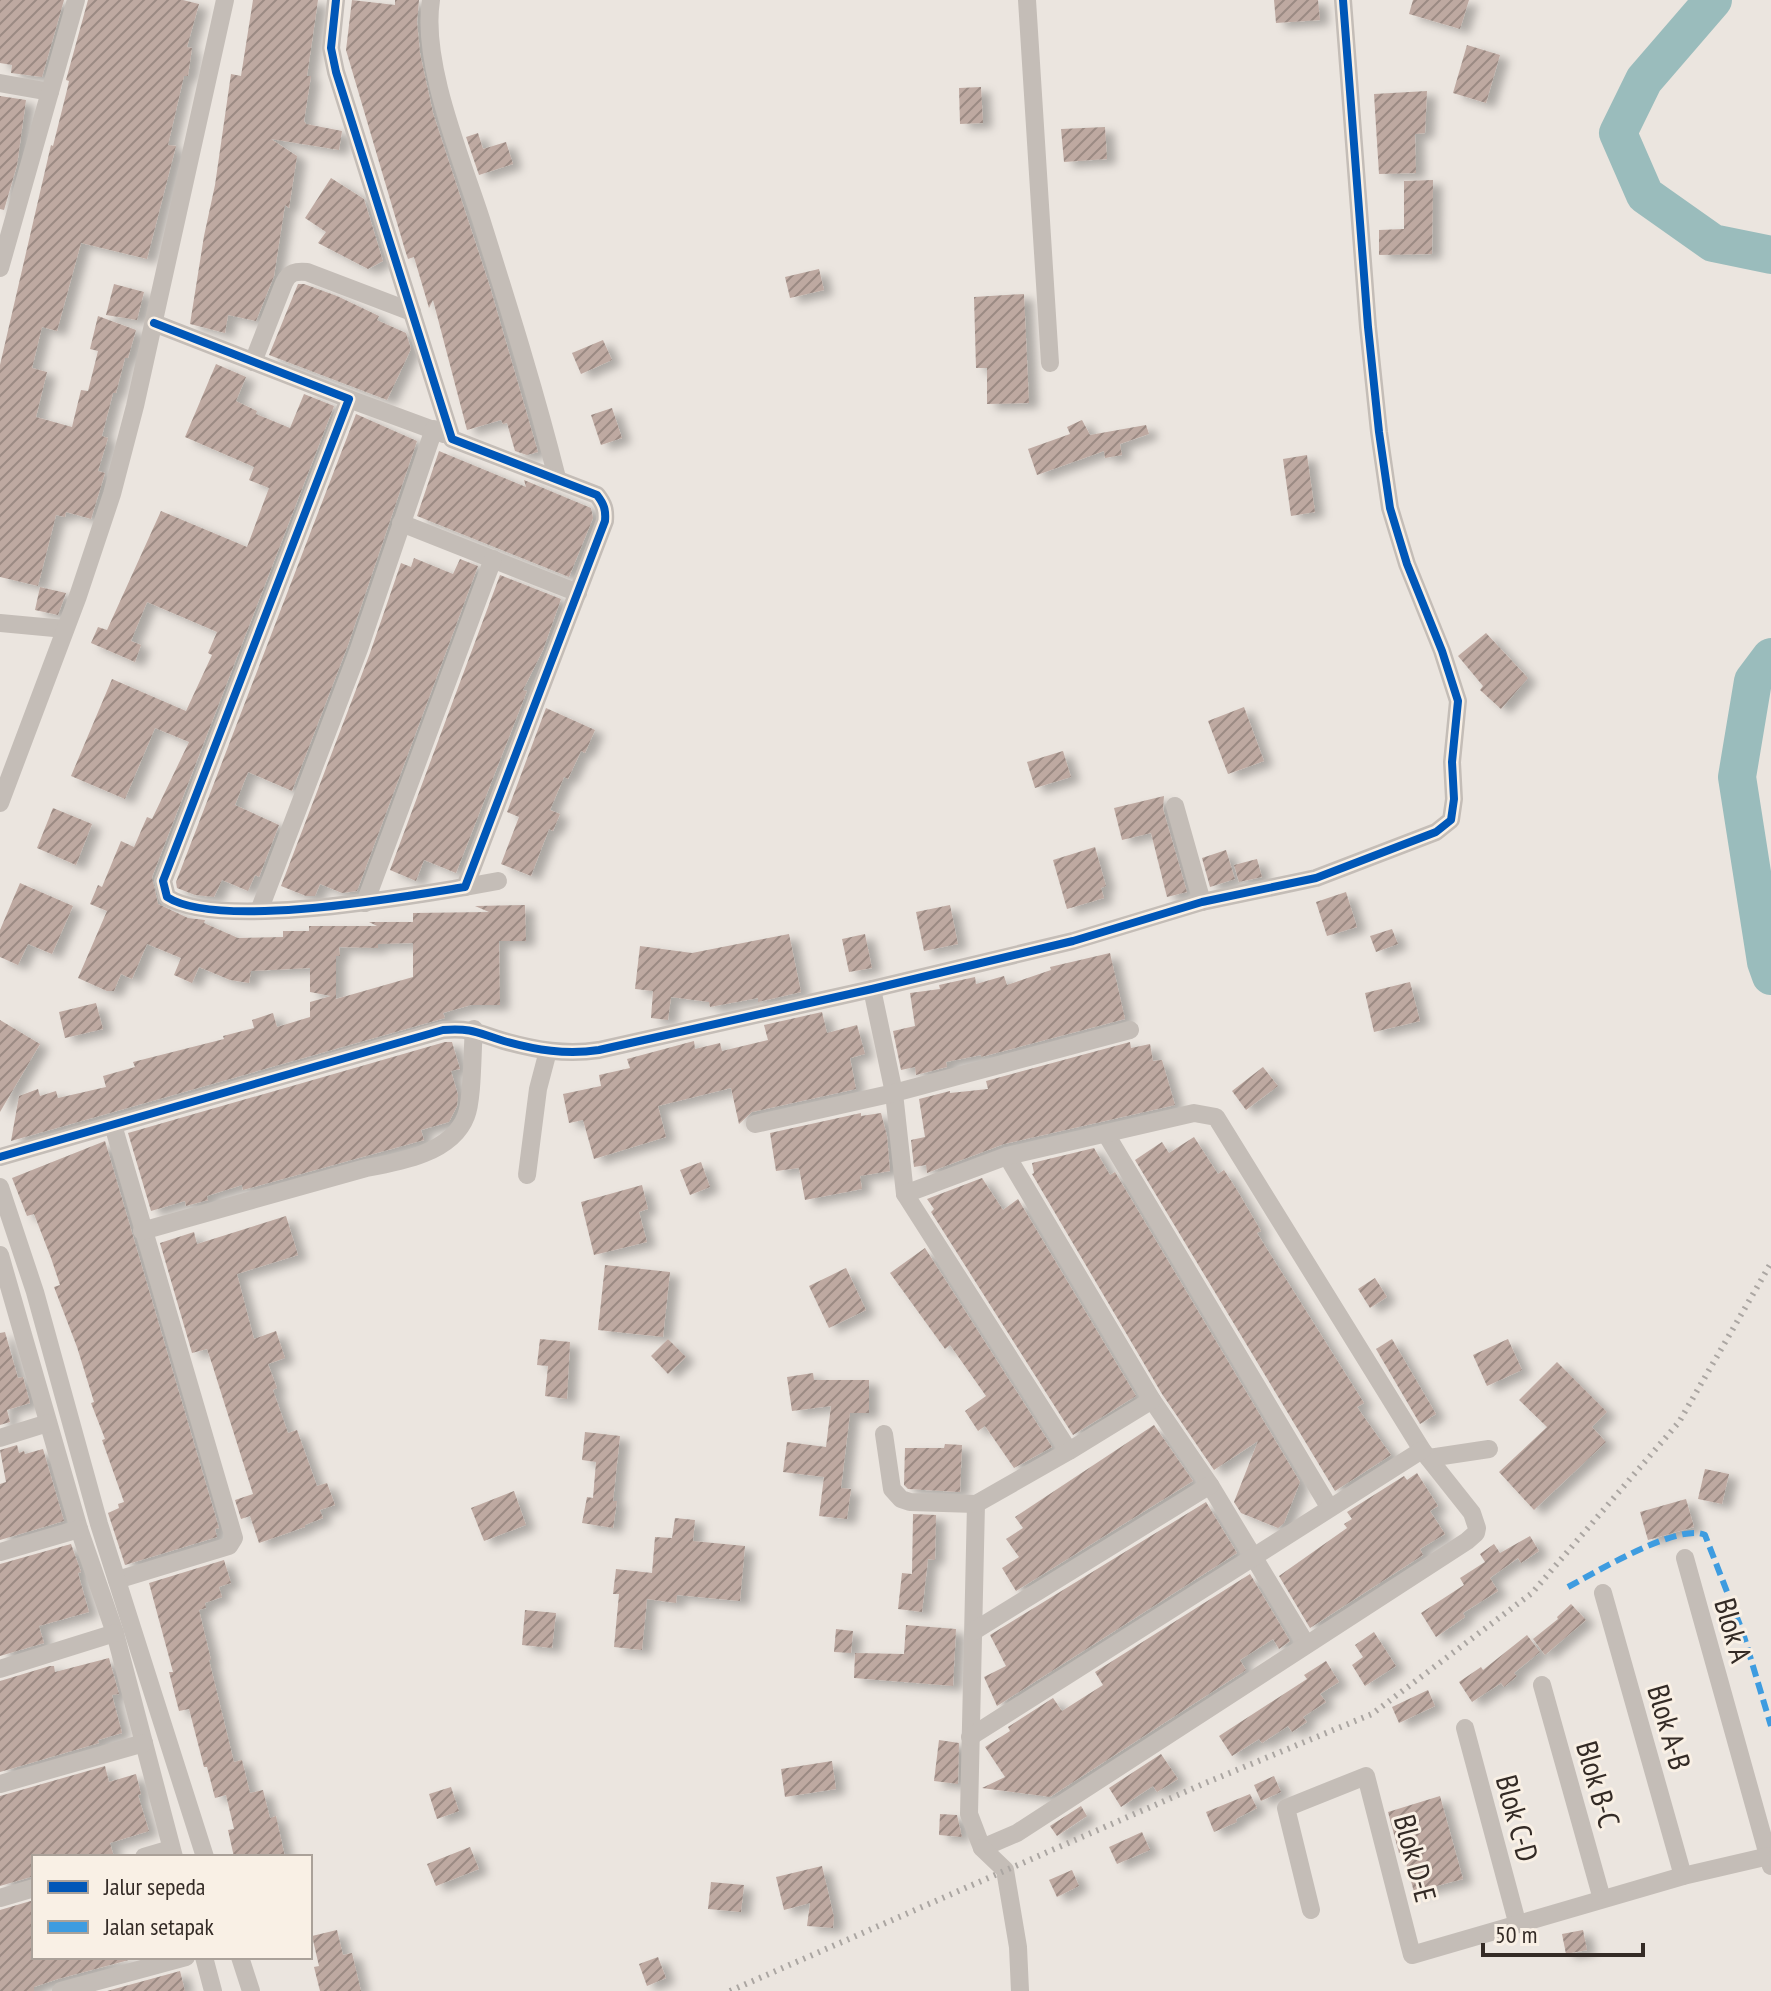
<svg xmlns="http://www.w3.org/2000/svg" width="1771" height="1991" viewBox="0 0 1771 1991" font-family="'PT Sans Narrow',sans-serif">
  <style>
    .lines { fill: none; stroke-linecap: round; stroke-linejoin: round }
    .river { stroke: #9abcbc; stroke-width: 38 }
    .building { fill: url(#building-hatch); fill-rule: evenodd; filter: url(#shadow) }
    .street { stroke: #c4bdb7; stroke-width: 18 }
    .rail { stroke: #aba6a2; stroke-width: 6; stroke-dasharray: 2 6; stroke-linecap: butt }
    .quiet { stroke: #3e9ce0; stroke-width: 6; stroke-dasharray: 12 6; stroke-linecap: butt }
    .cycleway-casing { stroke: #f9f0e5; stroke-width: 13 }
    .cycleway { stroke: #0057b8; stroke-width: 8 }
    .labels { text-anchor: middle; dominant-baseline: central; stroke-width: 6; stroke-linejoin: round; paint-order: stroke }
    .street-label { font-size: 30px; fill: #342b26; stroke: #f9f0e5 }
  </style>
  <defs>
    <pattern id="building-hatch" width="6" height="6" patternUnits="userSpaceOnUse" patternTransform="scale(2)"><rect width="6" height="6" fill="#bea9a1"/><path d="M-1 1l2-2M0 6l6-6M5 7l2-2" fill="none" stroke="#9b8a83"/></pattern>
    <filter id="shadow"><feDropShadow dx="9" dy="5" stdDeviation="4" flood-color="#0004"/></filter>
  </defs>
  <rect width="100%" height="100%" fill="#ebe5df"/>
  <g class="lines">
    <g class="river">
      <polyline points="1713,0 1644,80 1618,133 1645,195 1713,243 1771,255"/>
      <polyline points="1771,657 1753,681 1737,777 1766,962 1771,976"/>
    </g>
  </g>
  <g class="building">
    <polygon points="0,0 64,0 42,77 11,73 12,65 0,63"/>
    <polygon points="88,0 183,0 199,4 187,47 192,48 188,76 184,76 168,145 176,146 147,259 81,243 57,331 42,327 32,368 47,372 36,417 72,427 81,390 88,391 98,351 90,349 98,316 136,330 128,358 125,358 116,393 113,393 102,436 108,438 98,471 105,473 91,519 66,512 65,517 56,515 38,586 0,577 0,365 51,145 53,146 68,86 69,81 66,80"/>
    <polygon points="253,0 318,0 307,76 311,76 304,121 306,124 342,131 339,150 271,139 297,156 289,208 285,205 274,276 256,321 228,315 225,333 190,324 204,236 215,185 231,74 241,76"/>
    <polygon points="352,0 395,5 395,0 419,0 417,22 420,53 433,113 490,287 538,452 527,455 515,451 507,423 503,424 501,420 467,430 433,300 429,308 414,257 408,259 405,250 346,50"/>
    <polygon points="1274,0 1318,0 1320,20 1276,23"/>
    <polygon points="1413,0 1469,0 1460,29 1409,14"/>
    <polygon points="1467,45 1500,55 1486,103 1453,93"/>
    <polygon points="981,87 983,123 960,124 959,88"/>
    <polygon points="1427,91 1425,133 1415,134 1416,173 1379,174 1374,94"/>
    <polygon points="0,96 26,100 17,165 4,210 0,209"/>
    <polygon points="1105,127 1107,159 1064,162 1061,129"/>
    <polygon points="478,133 483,149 506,142 513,164 479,175 466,137"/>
    <polygon points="331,178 364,199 383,261 368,269 318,243 326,232 305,218"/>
    <polygon points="1433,180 1432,254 1379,255 1379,230 1404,229 1404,181"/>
    <polygon points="819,269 824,290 790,298 785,277"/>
    <polygon points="114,284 144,292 137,320 106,315"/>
    <polygon points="298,284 304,284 337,296 379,316 377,320 406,333 411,349 387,400 269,355"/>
    <polygon points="1024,294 1029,403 987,404 987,368 976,368 974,297"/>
    <polygon points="603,340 612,360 581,374 572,353"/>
    <path d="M216,364L246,377L236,401L257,411L256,414L290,428L304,394L334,406L152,877L158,904L188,918L205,920L204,923L238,938L283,937V931H309V926H377L369,922H413V913L489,912L475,906L525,905L526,941H499L500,1005H471L443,1013L445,1018L11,1141L19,1096L38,1089L40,1096L56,1091L58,1098L106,1087L103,1076L135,1067L133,1062L224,1039L223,1036L254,1028L252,1020L273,1013L277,1027L310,1017V1002L331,996L310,992V968L251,971L249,983L230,980L199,967L192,983L174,975L181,958L147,944L132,979L121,974L114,991H107L78,978L107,911L90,904L98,885L102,887L121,841L134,847L147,817L152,819L189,742L155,728L125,799L71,776L112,679L186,711L212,655L208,653L217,632L147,602L131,641L141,645L135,662L91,643L98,627L107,630L161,511L247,547L269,488L249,480L254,467L185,437ZM413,943V977L336,999V956H340L339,947L378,948V944Z"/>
    <polygon points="612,408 622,438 601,445 591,415"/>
    <polygon points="356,414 417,441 348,645 292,791 248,772 235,805 279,825 259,877 255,875 248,891 222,880 214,897 195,895 177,888 176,882"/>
    <polygon points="1082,420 1090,435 1146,425 1149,434 1120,444 1122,455 1105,458 1104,451 1037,475 1028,449 1070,434 1067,427"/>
    <polygon points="439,451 526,487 524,480 591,508 593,518 569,577 417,516"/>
    <polygon points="1307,455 1315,512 1291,516 1283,459"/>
    <polygon points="414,558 453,574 460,559 478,566 357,891 342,893 320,884 315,896 306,896 281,886 370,653 401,563 411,567"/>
    <polygon points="500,575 561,599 543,650 523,690 527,691 456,873 424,860 416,881 390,870"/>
    <polygon points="40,587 66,593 58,615 35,610"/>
    <polygon points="1486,633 1528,678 1501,709 1480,690 1483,686 1458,656"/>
    <polygon points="1244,707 1264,761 1228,774 1208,721"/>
    <polygon points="546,708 595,730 585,753 581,751 568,779 564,777 550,810 560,814 553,831 549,829 531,876 501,864 519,817 507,812"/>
    <polygon points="1063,751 1071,777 1035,788 1027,762"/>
    <polygon points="1164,796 1163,809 1187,892 1167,897 1151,833 1122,840 1114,808"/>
    <polygon points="53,808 92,824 76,865 37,848"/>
    <polygon points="1095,847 1106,886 1101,888 1104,898 1067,909 1053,860"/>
    <polygon points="1226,850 1235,879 1210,887 1202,858"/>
    <polygon points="1257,859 1262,877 1239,882 1234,865"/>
    <polygon points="20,883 73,906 52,954 28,944 18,965 0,957 0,930"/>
    <polygon points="1346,892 1357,927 1327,936 1316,902"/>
    <polygon points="950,905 958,944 924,951 916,912"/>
    <polygon points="1392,929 1398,944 1376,952 1370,936"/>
    <polygon points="789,934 801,992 758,1002 758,998 710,1007 709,1002 671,997 668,1020 651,1018 653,991 635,989 640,946 692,953"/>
    <polygon points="865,934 872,968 849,972 842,939"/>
    <polygon points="1110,953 1125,1019 981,1057 981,1055 946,1062 947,1067 916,1075 915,1067 901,1070 893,1031 915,1026 910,993 940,989 939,985 975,977 976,984 1004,976 1007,985 1051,970 1050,967"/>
    <polygon points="1410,982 1420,1021 1374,1032 1365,993"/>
    <polygon points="96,1003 103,1029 65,1038 59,1012"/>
    <polygon points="822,1012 827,1033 857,1025 865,1054 850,1058 856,1089 752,1112 739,1124 731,1088 658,1106 666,1137 594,1159 583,1120 569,1123 563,1094 601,1086 599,1075 630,1068 627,1059 694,1041 695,1049 720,1043 722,1051 768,1040 764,1025"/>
    <polygon points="0,1020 40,1044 0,1112"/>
    <polygon points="445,1042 452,1042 460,1069 451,1071 458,1095 457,1106 449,1122 421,1130 424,1140 243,1190 242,1185 207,1196 208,1200 186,1206 185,1201 151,1211 128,1133"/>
    <polygon points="1130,1042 1131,1048 1150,1044 1153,1061 1162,1060 1175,1105 1004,1144 927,1173 926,1165 914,1167 911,1140 925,1137 919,1099 950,1091 950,1093 988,1089 986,1081"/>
    <polygon points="1263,1067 1278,1086 1246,1110 1232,1091"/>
    <polygon points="861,1113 861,1116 881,1113 887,1136 890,1171 860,1176 862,1189 805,1200 799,1168 776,1171 770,1133"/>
    <polygon points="1194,1137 1218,1174 1224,1170 1237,1190 1261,1231 1257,1233 1364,1403 1357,1407 1391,1455 1335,1491 1135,1160 1162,1142 1169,1153"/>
    <polygon points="105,1141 219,1528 215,1529 217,1537 125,1565 108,1513 119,1508 118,1504 124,1502 102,1440 105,1439 91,1403 94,1402 77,1347 54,1287 60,1285 51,1258 34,1214 27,1216 12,1178"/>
    <polygon points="1094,1148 1110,1175 1115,1172 1300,1482 1284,1523 1278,1528 1241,1513 1234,1502 1258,1441 1214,1470 1162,1394 1032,1174 1034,1173 1032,1163"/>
    <polygon points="701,1162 710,1187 690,1195 680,1170"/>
    <polygon points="982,1178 1003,1210 1018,1199 1136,1396 1073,1435 931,1212 934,1209 927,1199"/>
    <polygon points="642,1185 648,1209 639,1212 647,1242 594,1255 581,1202"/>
    <polygon points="286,1216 298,1255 237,1274 254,1339 276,1331 285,1358 268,1364 277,1388 273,1390 288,1433 297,1430 317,1486 327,1483 335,1505 320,1510 323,1518 305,1525 305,1527 259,1543 250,1516 241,1519 235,1500 253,1494 212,1364 207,1349 192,1353 160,1243 194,1232 197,1244"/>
    <polygon points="925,1248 1052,1447 1014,1468 985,1426 978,1431 965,1411 986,1396 950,1345 945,1349 890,1273"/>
    <polygon points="605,1265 670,1272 663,1337 598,1330"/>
    <polygon points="846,1268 866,1310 829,1328 809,1286"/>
    <polygon points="1375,1278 1387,1297 1370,1308 1358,1289"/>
    <polygon points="5,1332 18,1378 23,1377 30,1403 7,1410 10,1422 0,1425 0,1333"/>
    <polygon points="540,1339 570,1342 567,1399 545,1396 548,1366 537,1365"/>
    <polygon points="668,1339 686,1357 668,1374 651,1356"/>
    <polygon points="1392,1339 1436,1414 1420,1424 1376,1349"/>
    <polygon points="1508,1339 1522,1370 1487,1386 1473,1355"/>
    <polygon points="1557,1362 1607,1412 1592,1427 1606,1442 1534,1510 1499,1472 1547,1427 1519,1400"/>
    <polygon points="813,1373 814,1380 869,1380 869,1413 850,1413 841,1488 851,1489 847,1519 819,1516 824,1477 783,1472 787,1442 826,1447 831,1406 792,1411 787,1377"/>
    <polygon points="1154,1425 1193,1481 1016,1591 1002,1568 1019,1557 1006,1539 1023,1528 1015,1517"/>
    <polygon points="585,1432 620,1436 613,1501 617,1501 613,1528 582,1523 587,1497 593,1498 596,1462 582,1460"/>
    <polygon points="945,1444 962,1445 960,1492 908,1489 904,1485 905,1448 944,1448"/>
    <polygon points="17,1445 19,1453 24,1451 25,1454 43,1449 64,1521 0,1540 0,1484 6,1482 0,1450"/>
    <polygon points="1705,1469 1729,1474 1722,1504 1698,1499"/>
    <polygon points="1417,1473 1438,1506 1430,1511 1445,1534 1420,1549 1423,1555 1310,1628 1279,1576 1347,1528 1344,1524 1352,1519 1347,1512 1404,1476 1407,1480"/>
    <polygon points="514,1491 526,1525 484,1541 471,1508"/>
    <polygon points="1686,1499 1694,1527 1648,1540 1640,1512"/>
    <polygon points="1206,1502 1237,1553 997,1706 984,1677 1006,1666 990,1635"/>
    <polygon points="913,1514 936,1515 935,1560 928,1559 922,1612 898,1609 902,1573 912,1574"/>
    <polygon points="675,1518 695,1520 693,1541 745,1546 740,1601 677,1595 676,1603 647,1599 642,1650 614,1647 619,1594 613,1594 616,1569 652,1573 655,1537 672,1538"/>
    <polygon points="1530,1536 1539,1551 1521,1563 1518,1558 1490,1578 1498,1591 1463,1613 1465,1617 1436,1637 1421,1613 1464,1585 1460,1578 1485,1562 1480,1554 1494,1544 1500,1553"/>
    <polygon points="71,1544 81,1572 78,1573 89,1612 39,1626 44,1643 0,1656 0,1564"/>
    <polygon points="224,1560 231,1583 219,1587 222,1597 205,1603 206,1608 199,1610 211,1660 209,1660 234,1762 242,1760 250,1793 263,1790 270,1818 276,1816 285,1857 234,1857 228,1830 234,1829 226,1795 215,1798 207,1767 204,1767 189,1709 179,1711 169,1672 173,1672 149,1583"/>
    <polygon points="1250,1574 1290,1641 1279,1649 1273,1639 1240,1660 1246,1670 1050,1797 982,1788 1005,1777 985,1747 1010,1731 1008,1727 1053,1698 1062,1711 1103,1685 1095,1672"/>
    <polygon points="1571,1604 1586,1620 1545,1655 1533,1639 1558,1619 1557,1617"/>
    <polygon points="525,1610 556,1613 552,1648 522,1645"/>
    <polygon points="906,1625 956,1629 953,1686 854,1678 855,1653 904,1654"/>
    <polygon points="836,1629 853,1631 851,1653 834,1652"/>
    <polygon points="1374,1632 1396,1666 1365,1686 1352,1665 1363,1657 1355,1645"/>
    <polygon points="1527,1635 1540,1652 1514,1673 1517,1676 1504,1687 1501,1683 1472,1702 1459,1682 1481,1667 1483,1670"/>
    <polygon points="109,1658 119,1694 112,1695 122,1733 98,1740 99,1743 0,1772 0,1681 50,1666 54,1666 55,1672"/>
    <polygon points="1326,1661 1339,1682 1320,1694 1326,1702 1303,1717 1307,1722 1292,1732 1288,1726 1262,1743 1259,1739 1232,1756 1219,1736 1307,1679 1304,1675"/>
    <polygon points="1428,1690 1435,1706 1399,1723 1392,1707"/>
    <polygon points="939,1740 959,1743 958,1784 934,1781"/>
    <polygon points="1161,1754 1178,1779 1157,1792 1153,1786 1121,1807 1109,1788"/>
    <polygon points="832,1761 836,1789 785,1797 781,1769"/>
    <polygon points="105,1766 109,1782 136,1774 141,1794 138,1795 149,1831 110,1843 114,1857 34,1857 34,1876 0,1886 0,1796"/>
    <polygon points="1274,1776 1281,1792 1261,1801 1254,1785"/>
    <polygon points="451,1787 459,1811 437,1819 429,1794"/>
    <polygon points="1250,1794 1257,1808 1236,1819 1237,1822 1214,1832 1206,1812"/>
    <polygon points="1440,1796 1463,1879 1414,1892 1403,1852 1399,1853 1388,1812"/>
    <polygon points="1081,1806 1087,1816 1057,1836 1050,1826"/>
    <polygon points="940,1814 957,1815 962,1837 939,1835"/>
    <polygon points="1142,1832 1150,1850 1117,1864 1109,1847"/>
    <polygon points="470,1847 479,1869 436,1886 427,1864"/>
    <polygon points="822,1866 834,1917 833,1928 807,1926 810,1903 784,1910 776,1877"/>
    <polygon points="1072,1870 1079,1886 1057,1897 1049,1880"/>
    <polygon points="711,1882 744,1885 741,1912 708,1909"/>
    <polygon points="34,1900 34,1957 140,1957 58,1979 34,1987 34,1991 0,1991 0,1910"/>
    <polygon points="337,1930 343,1955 352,1953 361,1991 320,1991 314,1967 319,1966 312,1936"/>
    <polygon points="1583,1930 1587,1950 1566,1954 1562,1934"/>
    <polygon points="658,1957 666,1978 647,1986 639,1964"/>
    <polygon points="180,1971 185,1991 107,1991"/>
  </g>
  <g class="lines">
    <g class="street">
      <path d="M431,0C421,63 461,157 481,219C508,305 535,390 557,478"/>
      <polyline points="1027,0 1050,363"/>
      <polyline points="0,83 50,92"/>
      <polyline points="0,268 76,0"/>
      <path d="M154,323L349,399L163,881L167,897C218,930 403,897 465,887L605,521C606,510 604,504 597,495L452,439L336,72L331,48L336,0"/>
      <path d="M253,362L284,283C289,272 296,271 307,272L412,312"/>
      <polyline points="349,399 444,434"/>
      <polyline points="401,523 578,593"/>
      <polyline points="0,623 65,629"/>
      <polyline points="0,803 78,596 112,494 135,406 225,0"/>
      <polyline points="1175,806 1202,902"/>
      <polyline points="465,887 498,881"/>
      <polyline points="365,903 493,559"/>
      <polyline points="259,911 359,649 434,429"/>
      <polyline points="872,989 894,1093 905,1194 1069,1451"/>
      <polyline points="755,1124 894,1093 1130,1030"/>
      <polyline points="113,1125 234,1538 229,1546 117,1580"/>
      <polyline points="1106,1134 1329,1507"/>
      <polyline points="1007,1156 1152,1400 1210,1485 1306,1644"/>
      <path d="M0,1157L443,1030C474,1028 477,1033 504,1041C536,1050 566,1055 599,1050L872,989L1073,941L1202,902L1316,878L1436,832L1451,820L1454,799L1452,762L1458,701L1442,651L1407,564L1390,508L1379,432L1368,327L1343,0"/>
      <polyline points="527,1175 538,1089 548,1051"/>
      <polyline points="0,1187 35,1292 99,1524 205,1857"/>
      <polyline points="905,1194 1007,1156 1194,1113 1216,1117 1422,1450 1472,1513 1477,1528 1476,1533 1467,1541 1017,1833 982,1848 969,1814 976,1504"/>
      <path d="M142,1231L366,1168C400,1162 452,1153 466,1116C473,1099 472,1050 474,1029"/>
      <polyline points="0,1255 79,1529 115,1633 174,1857"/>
      <polyline points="884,1434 892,1489 901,1499 910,1502 976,1504 1069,1451 1152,1400"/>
      <polyline points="0,1438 48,1423"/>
      <polyline points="1429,1458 1489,1449"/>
      <polyline points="0,1552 79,1529"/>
      <polyline points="1685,1558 1771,1866"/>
      <polyline points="1603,1593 1683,1876"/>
      <polyline points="974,1631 1210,1485"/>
      <polyline points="0,1669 115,1633"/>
      <polyline points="1542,1685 1602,1899"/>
      <polyline points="1465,1728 1517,1922"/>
      <polyline points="970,1737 1422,1450"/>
      <polyline points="0,1784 144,1743"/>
      <polyline points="982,1848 1005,1870 1018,1947 1020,1991"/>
      <polyline points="144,1857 171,1849"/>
      <polyline points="0,1898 34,1888"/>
      <polyline points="1311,1910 1286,1808 1366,1776 1412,1955 1683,1876 1769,1856"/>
      <polyline points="204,1957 213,1991"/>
      <polyline points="240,1957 251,1991"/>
      <polyline points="61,1991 186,1957"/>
    </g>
    <polyline class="rail" points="730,1991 1203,1784 1372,1714 1532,1593 1679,1422 1771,1263"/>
    <path class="quiet" d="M1568,1587C1594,1573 1680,1522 1705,1535L1743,1633L1771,1726"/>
    <defs>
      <g id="cycleway">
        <path d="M154,323L349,399L163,881L167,897C218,930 403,897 465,887L605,521C606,510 604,504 597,495L452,439L336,72L331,48L336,0"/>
        <path d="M0,1157L443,1030C474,1028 477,1033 504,1041C536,1050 566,1055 599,1050L872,989L1073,941L1202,902L1316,878L1436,832L1451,820L1454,799L1452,762L1458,701L1442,651L1407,564L1390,508L1379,432L1368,327L1343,0"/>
      </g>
    </defs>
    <use href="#cycleway" class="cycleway-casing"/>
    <use href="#cycleway" class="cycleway"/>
  </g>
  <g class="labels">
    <g class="street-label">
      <text transform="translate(1734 1630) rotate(74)">Blok A</text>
      <text transform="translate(1670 1727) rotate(74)">Blok A-B</text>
      <text transform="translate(1599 1784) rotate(74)">Blok B-C</text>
      <text transform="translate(1518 1818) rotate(75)">Blok C-D</text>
      <text transform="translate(1416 1858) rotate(75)">Blok D-E</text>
    </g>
  </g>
  <rect x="32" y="1855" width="280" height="104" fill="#f9f0e5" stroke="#aaa199" stroke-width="2"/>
  <rect x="48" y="1881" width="40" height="12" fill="#0057b8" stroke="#aaa199" stroke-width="2"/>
  <text x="104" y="1895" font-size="24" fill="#342b26">Jalur sepeda</text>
  <rect x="48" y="1921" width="40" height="12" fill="#3e9ce0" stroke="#aaa199" stroke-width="2"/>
  <text x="104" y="1935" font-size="24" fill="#342b26">Jalan setapak</text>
  <path d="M1483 1943v12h160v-12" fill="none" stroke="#342b26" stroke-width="4"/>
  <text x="1495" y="1943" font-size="24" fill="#342b26" stroke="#f9f0e5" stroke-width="6" paint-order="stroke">50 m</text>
</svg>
